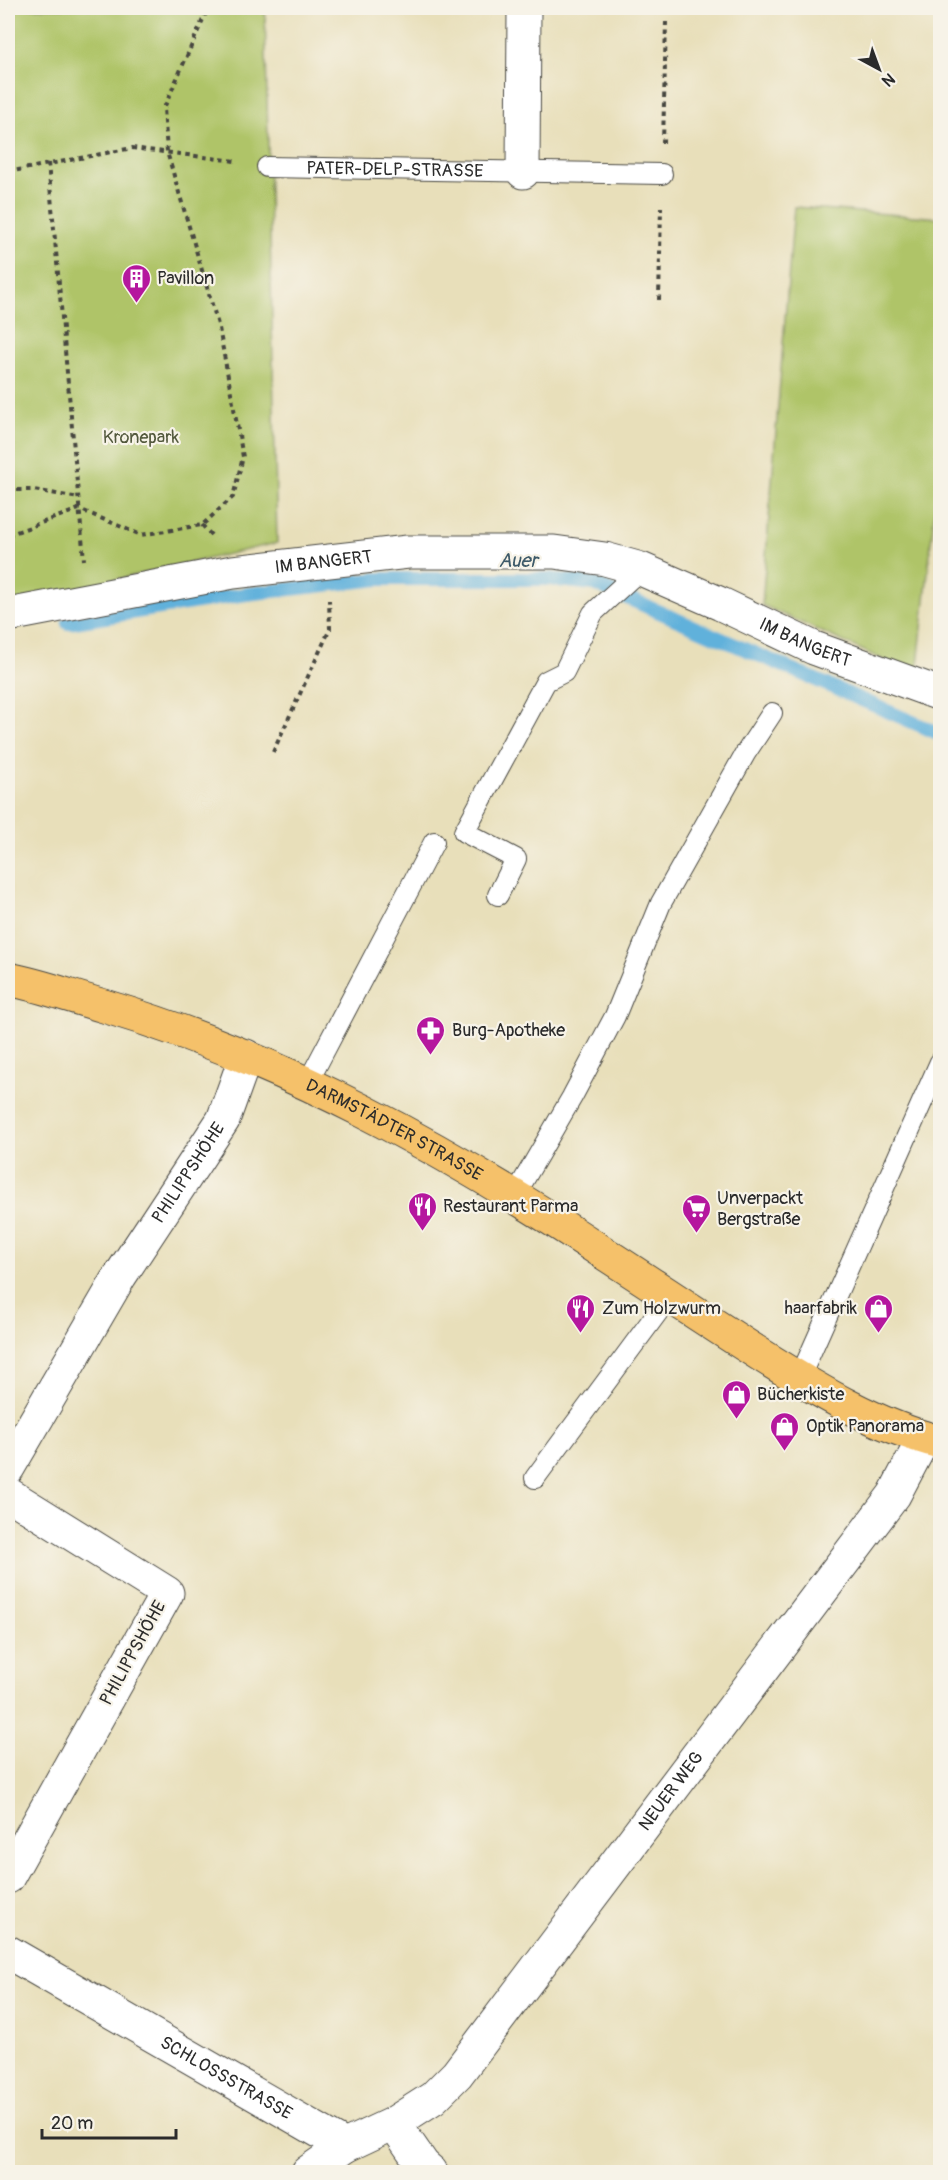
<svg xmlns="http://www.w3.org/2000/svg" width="948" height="2180" viewBox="0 0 948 2180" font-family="Pangolin,sans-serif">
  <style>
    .green { fill: #afc468; stroke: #6d784a; stroke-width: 1.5 }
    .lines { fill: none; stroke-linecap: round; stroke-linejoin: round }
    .stream { stroke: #60b1db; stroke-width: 14 }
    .service-casing { stroke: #474640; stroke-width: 22 }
    .minor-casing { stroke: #474640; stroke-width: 35 }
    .primary-casing { stroke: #474640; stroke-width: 35 }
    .path { stroke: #474640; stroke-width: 4; stroke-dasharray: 4.5 4.5; stroke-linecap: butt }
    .service { stroke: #fff; stroke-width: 20 }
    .minor { stroke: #fff; stroke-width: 33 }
    .primary { stroke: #f5c16b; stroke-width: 33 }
    .labels { text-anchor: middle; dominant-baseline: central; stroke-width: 4.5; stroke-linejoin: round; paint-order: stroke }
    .street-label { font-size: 18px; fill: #2b2b2b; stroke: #f7f3e8 }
    .poi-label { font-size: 18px; fill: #2b2b2b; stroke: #f7f3e8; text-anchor: start }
    .park-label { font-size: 18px; fill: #53593d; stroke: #f7f3e8 }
    .water-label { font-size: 20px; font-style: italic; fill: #3e5a69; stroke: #f7f3e8 }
  </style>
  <rect width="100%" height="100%" fill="#f7f3e8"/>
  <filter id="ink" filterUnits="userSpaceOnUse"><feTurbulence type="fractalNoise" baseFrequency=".0167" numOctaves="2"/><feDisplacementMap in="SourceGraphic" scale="12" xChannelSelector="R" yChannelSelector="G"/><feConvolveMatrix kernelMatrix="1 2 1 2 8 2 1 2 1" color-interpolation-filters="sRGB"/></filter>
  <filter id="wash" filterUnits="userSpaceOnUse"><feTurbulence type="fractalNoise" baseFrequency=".008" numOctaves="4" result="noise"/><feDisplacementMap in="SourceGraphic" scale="24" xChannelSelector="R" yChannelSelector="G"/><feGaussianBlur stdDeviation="1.35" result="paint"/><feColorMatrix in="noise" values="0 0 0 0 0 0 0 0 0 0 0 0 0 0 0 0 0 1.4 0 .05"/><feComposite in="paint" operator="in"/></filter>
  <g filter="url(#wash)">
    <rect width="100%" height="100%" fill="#e8dfba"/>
    <g class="green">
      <polygon points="8,8 265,8 277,543 8,604"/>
      <polygon points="794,207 940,218 940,459 917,675 762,605"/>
    </g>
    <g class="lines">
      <polyline class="stream" points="68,623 246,594 378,579 549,579 595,584 940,734"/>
    </g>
  </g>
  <g filter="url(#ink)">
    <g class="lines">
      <defs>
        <g id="service">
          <path id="s1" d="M267,167L662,174"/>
          <polyline points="498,895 516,859 464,832 546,681 564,672 593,613 641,569"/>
          <polyline points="308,1082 434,842"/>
          <polyline points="514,1197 572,1097 615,1016 661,903 745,754 772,713"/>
          <polyline points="799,1379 940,1062"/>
          <polyline points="535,1478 669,1297"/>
        </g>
        <g id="minor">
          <polyline points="523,172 524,8"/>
          <path id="s2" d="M8,615L233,572L408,552H554L605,559L641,569L721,604L814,648L940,694"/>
          <path id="s3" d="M8,1468L120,1276L223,1120L246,1056"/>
          <polyline points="8,1494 167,1593 8,1877"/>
          <path id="s4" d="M8,1952L345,2146L394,2123L423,2165L431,2172"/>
          <path id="s5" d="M394,2123L433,2098L457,2074L894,1495L924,1438"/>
          <polyline points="308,2172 345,2146"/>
        </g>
        <g id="primary">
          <path id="s6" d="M8,979C40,985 72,997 104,1006C286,1060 449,1151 607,1255C658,1288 709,1322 761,1355C817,1390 876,1426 940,1442"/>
        </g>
      </defs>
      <use href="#service" class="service-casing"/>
      <use href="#minor" class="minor-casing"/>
      <use href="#primary" class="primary-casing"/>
      <g class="path">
        <polyline points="663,143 666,22"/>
        <polyline points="48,163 84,560"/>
        <polyline points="8,172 132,148 235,161"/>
        <polyline points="659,300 661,207"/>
        <polyline points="8,490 34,490 79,498"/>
        <polyline points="202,525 211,535"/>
        <polyline points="8,535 79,509 141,535 202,525 233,497 243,457 219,328 167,152 164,108 208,8"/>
        <polyline points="273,752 330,629 329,600"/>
      </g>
      <use href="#service" class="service"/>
      <use href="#minor" class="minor"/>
      <use href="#primary" class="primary"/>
    </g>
  </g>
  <defs>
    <symbol id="building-pin" viewBox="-11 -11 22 30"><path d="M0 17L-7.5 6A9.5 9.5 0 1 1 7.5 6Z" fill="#b5179e" stroke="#f7f3e8"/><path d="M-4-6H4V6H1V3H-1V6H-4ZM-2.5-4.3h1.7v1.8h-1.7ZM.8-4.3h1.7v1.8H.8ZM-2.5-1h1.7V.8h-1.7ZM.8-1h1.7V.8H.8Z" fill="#fff"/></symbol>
    <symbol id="pharmacy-pin" viewBox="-11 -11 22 30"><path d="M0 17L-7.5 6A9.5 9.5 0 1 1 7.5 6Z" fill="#b5179e" stroke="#f7f3e8"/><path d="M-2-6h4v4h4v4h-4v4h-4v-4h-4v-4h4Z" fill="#fff"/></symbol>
    <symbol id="restaurant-pin" viewBox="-11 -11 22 30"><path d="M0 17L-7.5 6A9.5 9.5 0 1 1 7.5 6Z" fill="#b5179e" stroke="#f7f3e8"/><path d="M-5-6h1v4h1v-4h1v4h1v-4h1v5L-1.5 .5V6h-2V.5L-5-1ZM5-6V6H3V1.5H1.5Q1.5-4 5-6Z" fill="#fff"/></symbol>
    <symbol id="supermarket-pin" viewBox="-11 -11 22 30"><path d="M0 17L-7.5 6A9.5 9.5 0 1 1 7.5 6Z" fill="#b5179e" stroke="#f7f3e8"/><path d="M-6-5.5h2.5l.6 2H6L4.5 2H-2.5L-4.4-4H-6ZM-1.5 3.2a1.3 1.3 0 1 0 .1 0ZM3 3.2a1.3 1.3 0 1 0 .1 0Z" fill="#fff"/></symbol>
    <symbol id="shop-pin" viewBox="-11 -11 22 30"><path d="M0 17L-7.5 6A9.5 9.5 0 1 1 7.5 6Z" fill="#b5179e" stroke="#f7f3e8"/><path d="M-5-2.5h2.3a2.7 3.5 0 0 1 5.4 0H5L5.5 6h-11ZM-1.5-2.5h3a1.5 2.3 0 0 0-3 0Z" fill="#fff"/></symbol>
  </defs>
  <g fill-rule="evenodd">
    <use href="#building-pin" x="120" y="262" width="33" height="45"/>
    <use href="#pharmacy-pin" x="414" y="1014" width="33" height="45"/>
    <use href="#restaurant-pin" x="406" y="1190" width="33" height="45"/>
    <use href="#supermarket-pin" x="680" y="1192" width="33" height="45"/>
    <use href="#restaurant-pin" x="564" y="1292" width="33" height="45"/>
    <use href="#shop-pin" x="862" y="1292" width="33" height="45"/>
    <use href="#shop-pin" x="720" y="1378" width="33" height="45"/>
    <use href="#shop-pin" x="768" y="1410" width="33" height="45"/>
  </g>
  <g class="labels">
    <g class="street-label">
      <text stroke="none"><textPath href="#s1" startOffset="128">PATER-DELP-STRASSE</textPath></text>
      <text stroke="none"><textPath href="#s2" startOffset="320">IM BANGERT</textPath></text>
      <text stroke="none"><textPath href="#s2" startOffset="820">IM BANGERT</textPath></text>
      <text stroke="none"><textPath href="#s6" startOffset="416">DARMSTÄDTER STRASSE</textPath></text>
      <text stroke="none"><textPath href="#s3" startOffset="346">PHILIPPSHÖHE</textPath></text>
      <text transform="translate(133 1653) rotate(-61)">PHILIPPSHÖHE</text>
      <text stroke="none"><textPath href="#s5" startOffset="435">NEUER WEG</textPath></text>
      <text stroke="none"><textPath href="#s4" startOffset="252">SCHLOSSSTRASSE</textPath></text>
    </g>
    <g class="poi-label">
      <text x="157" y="278">Pavillon</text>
      <text x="452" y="1030">Burg-Apotheke</text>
      <text x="717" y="1198">Unverpackt<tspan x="717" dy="21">Bergstraße</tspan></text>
      <text x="443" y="1206">Restaurant Parma</text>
      <text x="602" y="1308">Zum Holzwurm</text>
      <text x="857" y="1308" text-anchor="end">haarfabrik</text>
      <text x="757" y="1394">Bücherkiste</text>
      <text x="806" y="1426">Optik Panorama</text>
    </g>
    <g class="park-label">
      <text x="141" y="437">Kronepark</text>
    </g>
    <g class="water-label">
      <text x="518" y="560">Auer</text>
    </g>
  </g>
  <rect width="948" height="2180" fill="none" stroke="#f7f3e8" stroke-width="30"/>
  <g transform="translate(879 69) rotate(139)" stroke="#f7f3e8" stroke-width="4.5" paint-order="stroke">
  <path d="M0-4.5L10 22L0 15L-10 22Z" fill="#2b2b2b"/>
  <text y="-9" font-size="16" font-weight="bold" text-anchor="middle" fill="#2b2b2b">N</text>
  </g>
  <path d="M42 2129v9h134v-9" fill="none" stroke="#2b2b2b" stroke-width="3"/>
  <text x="51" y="2129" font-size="18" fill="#2b2b2b" stroke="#f7f3e8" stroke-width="4.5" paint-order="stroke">20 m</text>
</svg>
